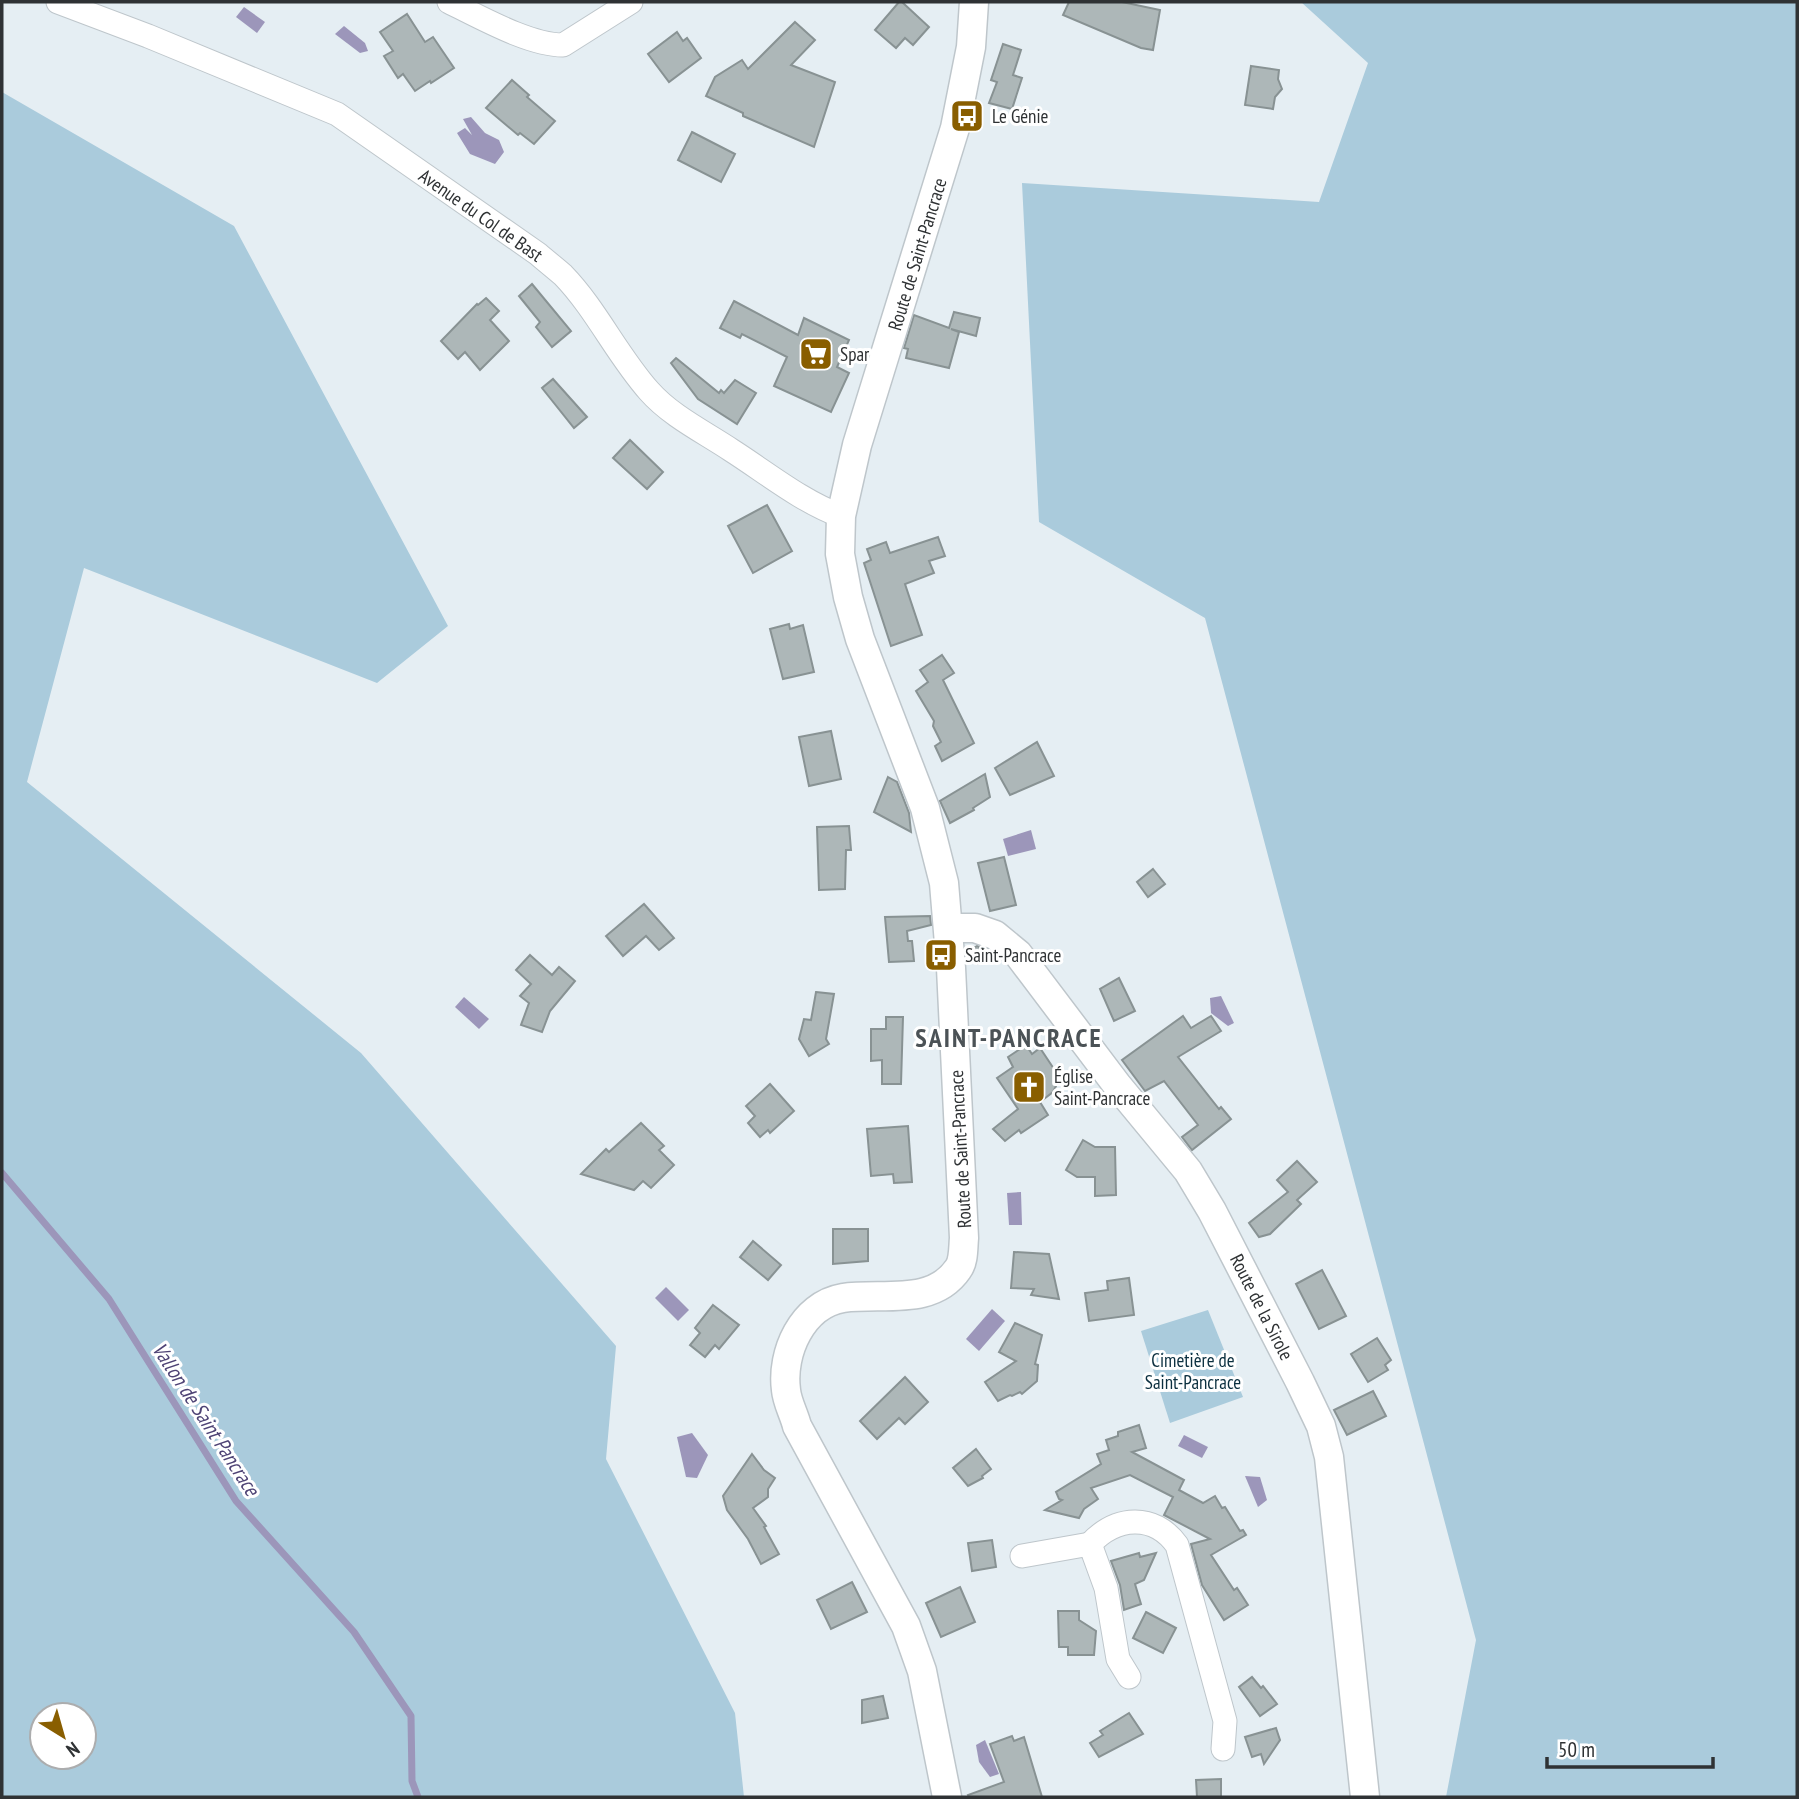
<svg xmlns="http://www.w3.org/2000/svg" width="1799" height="1799" viewBox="0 0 1799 1799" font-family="'PT Sans Narrow',sans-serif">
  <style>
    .green { fill: #aacbdc; fill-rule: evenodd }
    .water { fill: #9c96ba }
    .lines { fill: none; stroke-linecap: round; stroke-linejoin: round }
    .stream { stroke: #9c96ba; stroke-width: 7 }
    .building { fill: #adb7b8; stroke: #889293; stroke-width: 2 }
    .minor-casing { stroke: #bec6cb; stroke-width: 25 }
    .tertiary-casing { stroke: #bec6cb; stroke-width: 31 }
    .minor { stroke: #fff; stroke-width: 23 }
    .tertiary { stroke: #fff; stroke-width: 28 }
    .labels { text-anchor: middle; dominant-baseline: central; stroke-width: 6; stroke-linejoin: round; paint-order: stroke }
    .poi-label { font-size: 19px; fill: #2f3234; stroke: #fff; text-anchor: start }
    .street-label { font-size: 19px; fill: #2f3234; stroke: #fff }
    .park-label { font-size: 19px; fill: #0b2f3f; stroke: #fff }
    .water-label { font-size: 21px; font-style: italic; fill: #4e4375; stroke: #fff }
    .district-label { font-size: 26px; font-weight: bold; letter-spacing: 2px; fill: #4b5256; stroke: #fff }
  </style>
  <rect width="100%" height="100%" fill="#e5eef3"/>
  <g class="green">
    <polygon points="1301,2 1797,2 1797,1797 1446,1797 1476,1640 1205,618 1039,522 1022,183 1319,202 1368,63"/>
    <path d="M2,92L234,226L448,626L377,683L84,568L27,782L361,1053L616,1346L606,1459L735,1713L744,1797H2ZM42,1715H84V1757H42Z"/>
    <polygon points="1208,1310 1243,1397 1170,1423 1141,1331"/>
  </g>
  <g class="water">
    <polygon points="244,7 265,22 257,33 236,17"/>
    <polygon points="344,26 365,43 368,51 360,53 335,34"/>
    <polygon points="471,117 485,133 499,140 504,152 495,164 470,154 457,133 465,128 472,135 463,119"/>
    <polygon points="1031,830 1036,849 1008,856 1003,839"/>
    <polygon points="1221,996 1234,1023 1228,1026 1211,1013 1210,998"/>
    <polygon points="464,997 489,1019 479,1029 455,1007"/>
    <polygon points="1021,1192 1022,1225 1009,1225 1007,1193"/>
    <polygon points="666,1287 689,1310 678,1321 655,1298"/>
    <polygon points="992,1309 1005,1321 979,1351 966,1339"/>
    <polygon points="692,1433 708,1455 697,1478 686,1477 677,1437"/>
    <polygon points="1184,1435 1208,1447 1202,1458 1178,1446"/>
    <polygon points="1245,1476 1260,1477 1267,1500 1258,1507"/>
    <polygon points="985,1740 999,1774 990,1777 979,1762 976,1745"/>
  </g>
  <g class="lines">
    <polyline class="stream" points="2,1173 109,1299 236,1501 354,1632 411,1716 412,1781 418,1797"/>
  </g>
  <g class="building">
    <polygon points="899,2 902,2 929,27 913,45 905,38 896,48 875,30"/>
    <polygon points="1069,2 1122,2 1160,10 1153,50 1141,48 1063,15"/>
    <polygon points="407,14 425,42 433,37 454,68 431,83 430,81 415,91 403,74 398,78 384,56 393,51 380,32"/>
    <polygon points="795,22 815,40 791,65 835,82 814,147 743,116 743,113 706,96 715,77 742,60 748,69"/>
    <polygon points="677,32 683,41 687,38 701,58 669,82 648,54"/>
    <polygon points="1003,44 1021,50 1013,75 1022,78 1012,109 989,103 997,82 991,80"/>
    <polygon points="1251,66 1279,70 1278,79 1282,89 1275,97 1273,109 1245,105"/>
    <polygon points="512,80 529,95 527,97 555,121 534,144 520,133 518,135 486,108"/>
    <polygon points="692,132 735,154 721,182 678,160"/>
    <polygon points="532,284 571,331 552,347 536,327 540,322 519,296"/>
    <polygon points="486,298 499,311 490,320 509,341 480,370 465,352 458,359 441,341 477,304 478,305"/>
    <polygon points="734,301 798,335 804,318 849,340 837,367 849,373 831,412 774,386 787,357 742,334 740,338 720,328"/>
    <polygon points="954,312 980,318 976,336 951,329 959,332 949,368 906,358 908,349 904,348 914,315 949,328"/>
    <polygon points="676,358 719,393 721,390 724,393 735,380 756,393 737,424 698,399 671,363"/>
    <polygon points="553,379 587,417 574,428 542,388"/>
    <polygon points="630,440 663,472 647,489 613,458"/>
    <polygon points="767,505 792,551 753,573 728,526"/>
    <polygon points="938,537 945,556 929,561 934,573 905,584 922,635 891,646 864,563 871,560 867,549 886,542 890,553"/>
    <polygon points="789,624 790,629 803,625 814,672 783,679 770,629"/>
    <polygon points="942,655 954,673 943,680 974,743 942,761 935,746 941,742 933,726 934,721 916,691 928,682 920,670"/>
    <polygon points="831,731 841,779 809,786 799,737"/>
    <polygon points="1037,742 1054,776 1010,795 995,768"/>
    <polygon points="985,774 990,797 973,808 974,810 950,823 940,801"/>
    <polygon points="888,777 897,782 909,813 911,832 874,812"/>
    <polygon points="849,826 851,850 846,850 845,889 819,890 817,827"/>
    <polygon points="1004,857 1016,905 990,911 978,863"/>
    <polygon points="1153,869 1165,884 1148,897 1137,882"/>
    <polygon points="644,904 674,938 659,950 646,936 623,956 606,936"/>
    <polygon points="930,916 931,925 907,931 908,941 912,941 914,961 889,962 885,917"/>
    <polygon points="977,946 990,952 986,960 979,964 967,961 966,952"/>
    <polygon points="530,955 552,975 559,967 575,981 550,1011 542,1032 521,1025 529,1003 520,996 531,984 516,970"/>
    <polygon points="1119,978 1135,1011 1114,1021 1100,989"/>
    <polygon points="816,992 834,994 826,1039 829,1044 809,1056 799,1039 804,1019 811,1020"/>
    <polygon points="1183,1016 1191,1028 1211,1016 1221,1031 1178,1057 1219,1109 1221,1107 1231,1119 1192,1150 1182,1137 1198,1125 1164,1081 1145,1091 1122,1060"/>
    <polygon points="886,1017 903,1017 901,1084 882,1084 882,1060 871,1061 871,1029 886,1029"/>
    <polygon points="1026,1045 1032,1054 1040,1048 1060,1078 1053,1092 1040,1102 1048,1115 1021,1133 1019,1130 1005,1141 993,1129 1018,1109 997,1078 1013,1067 1008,1057"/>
    <polygon points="770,1084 794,1111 770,1133 768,1130 760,1137 748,1123 755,1116 746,1106"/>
    <polygon points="641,1123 664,1146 659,1150 674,1165 651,1188 643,1181 634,1190 581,1174 606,1149 609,1152"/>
    <polygon points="908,1126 912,1182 894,1183 893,1174 871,1176 867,1129"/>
    <polygon points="1083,1140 1095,1147 1115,1147 1116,1195 1095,1196 1095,1177 1077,1177 1066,1170"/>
    <polygon points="1297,1161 1317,1182 1297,1200 1301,1204 1270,1234 1259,1237 1249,1223 1288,1192 1277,1180"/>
    <polygon points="833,1229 868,1229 868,1261 833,1264"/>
    <polygon points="753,1241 781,1265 768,1280 740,1257"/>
    <polygon points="1014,1252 1049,1254 1059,1299 1031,1295 1034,1289 1011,1288"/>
    <polygon points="1322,1270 1346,1316 1319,1329 1296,1284"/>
    <polygon points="1129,1278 1134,1315 1089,1321 1085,1293 1108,1290 1107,1281"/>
    <polygon points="713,1305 739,1325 719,1349 715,1345 705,1357 690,1345 700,1333 695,1328"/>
    <polygon points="1015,1323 1042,1335 1035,1364 1038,1365 1037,1381 1022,1394 1020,1392 1012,1396 1010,1395 998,1401 985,1382 1016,1361 999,1352"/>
    <polygon points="1377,1338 1391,1360 1385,1365 1388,1370 1368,1382 1351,1354"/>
    <polygon points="905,1377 928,1402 905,1424 899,1418 877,1439 860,1421"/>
    <polygon points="1373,1391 1386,1416 1347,1435 1334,1410"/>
    <polygon points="1139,1425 1146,1448 1132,1452 1184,1480 1179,1490 1203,1503 1215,1496 1222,1508 1225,1507 1240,1531 1243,1530 1246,1535 1211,1555 1234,1590 1237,1588 1248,1605 1224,1620 1202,1585 1191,1544 1210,1539 1164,1515 1173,1497 1130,1475 1091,1488 1098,1499 1084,1509 1079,1518 1045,1510 1062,1500 1059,1499 1056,1492 1101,1464 1097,1454 1109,1450 1106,1440 1118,1436 1118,1432"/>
    <polygon points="976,1449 991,1469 982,1476 983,1478 968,1486 953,1468"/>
    <polygon points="752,1454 764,1470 775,1478 768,1489 768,1497 753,1508 766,1526 764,1527 779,1554 761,1564 748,1539 727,1510 723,1496"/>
    <polygon points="992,1540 996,1567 972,1571 968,1543"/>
    <polygon points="1139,1553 1140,1557 1156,1553 1144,1580 1135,1584 1141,1604 1124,1610 1120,1585 1111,1561"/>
    <polygon points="852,1582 867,1612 831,1629 817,1600"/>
    <polygon points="960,1587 975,1622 941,1637 926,1603"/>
    <polygon points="1058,1611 1079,1611 1079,1620 1096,1631 1094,1655 1068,1655 1068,1647 1059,1647"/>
    <polygon points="1146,1612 1176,1628 1163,1653 1133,1638"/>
    <polygon points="1252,1677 1261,1688 1263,1686 1277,1704 1260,1716 1239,1687"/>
    <polygon points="883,1696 888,1718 862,1723 862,1700"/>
    <polygon points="1129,1713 1143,1734 1099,1757 1090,1743 1103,1735 1100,1731"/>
    <polygon points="1276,1728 1280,1740 1264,1764 1261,1754 1252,1757 1245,1737"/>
    <polygon points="1012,1736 1014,1741 1024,1737 1042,1797 969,1797 968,1795 1004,1782 990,1744"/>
    <polygon points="1221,1779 1221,1797 1197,1797 1196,1780"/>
  </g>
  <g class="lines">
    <defs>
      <g id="minor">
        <path d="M58,2L148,36L337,114L538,254C546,261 555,268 563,275C596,309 617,355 649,391C671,416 704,432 731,450C767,473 801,501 841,516"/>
        <path d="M449,2C480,17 529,45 563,45L631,2"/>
        <path d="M1090,1544C1116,1516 1154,1513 1177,1545L1225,1721L1223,1749"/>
        <polyline points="1022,1556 1090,1544 1106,1588 1118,1659 1129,1677"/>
      </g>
      <g id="tertiary">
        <polyline points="949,928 975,928 995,935 1018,954 1117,1085 1188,1171 1212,1211 1300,1382 1321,1426 1329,1457 1365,1797"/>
        <path d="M947,1797L922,1671L906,1626L797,1426C794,1414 787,1402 786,1390C781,1353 802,1305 843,1298C881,1292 932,1307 958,1269C964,1261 963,1248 964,1238L951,968L944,883L925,808L860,639L848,597L840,554L841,516L857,445L955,128L971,47L974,2"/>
      </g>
    </defs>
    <use href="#minor" class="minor-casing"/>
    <use href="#tertiary" class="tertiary-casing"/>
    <use href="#minor" class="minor"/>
    <use href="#tertiary" class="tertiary"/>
  </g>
  <defs>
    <symbol id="bus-square" viewBox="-11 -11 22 22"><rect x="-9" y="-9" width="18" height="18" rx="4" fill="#895e00" stroke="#fff"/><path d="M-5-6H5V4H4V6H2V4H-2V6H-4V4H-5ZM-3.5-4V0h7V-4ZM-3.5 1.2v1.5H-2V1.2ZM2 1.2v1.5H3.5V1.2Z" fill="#fff"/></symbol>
    <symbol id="supermarket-square" viewBox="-11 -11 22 22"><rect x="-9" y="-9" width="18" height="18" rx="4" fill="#895e00" stroke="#fff"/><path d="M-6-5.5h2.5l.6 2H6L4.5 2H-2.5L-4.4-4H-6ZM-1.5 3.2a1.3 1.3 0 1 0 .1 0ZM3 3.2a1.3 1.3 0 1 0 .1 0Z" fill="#fff"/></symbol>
    <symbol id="church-square" viewBox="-11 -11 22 22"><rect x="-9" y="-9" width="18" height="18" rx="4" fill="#895e00" stroke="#fff"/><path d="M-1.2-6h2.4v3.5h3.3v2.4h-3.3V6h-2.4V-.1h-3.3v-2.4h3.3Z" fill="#fff"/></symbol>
  </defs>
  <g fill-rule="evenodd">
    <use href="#bus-square" x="948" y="97" width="38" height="38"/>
    <use href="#supermarket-square" x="797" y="335" width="38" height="38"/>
    <use href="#bus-square" x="922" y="936" width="38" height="38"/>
    <use href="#church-square" x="1010" y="1068" width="38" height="38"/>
  </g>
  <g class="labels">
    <g class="poi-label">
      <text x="992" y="116">Le Génie</text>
      <text x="840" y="354">Spar</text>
      <text x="965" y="955">Saint-Pancrace</text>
      <text x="1054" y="1076">Église<tspan x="1054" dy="22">Saint-Pancrace</tspan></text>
    </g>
    <g class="street-label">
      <text transform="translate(481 215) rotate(35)">Avenue du Col de Bast</text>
      <text transform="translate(917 254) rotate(-73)">Route de Saint-Pancrace</text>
      <text transform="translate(960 1149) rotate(-93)">Route de Saint-Pancrace</text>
      <text transform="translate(1262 1307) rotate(63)">Route de la Sirole</text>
    </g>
    <g class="park-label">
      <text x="1193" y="1360">Cimetière de<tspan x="1193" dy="22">Saint-Pancrace</tspan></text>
    </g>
    <g class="water-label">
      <text transform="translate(206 1419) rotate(57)">Vallon de Saint Pancrace</text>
    </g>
    <g class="district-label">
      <text x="1009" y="1037">SAINT-PANCRACE</text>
    </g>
  </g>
  <rect width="1799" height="1799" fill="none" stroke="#2f3234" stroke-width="7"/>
  <g transform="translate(63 1736) rotate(143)"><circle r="33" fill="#ffffff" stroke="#acadae" stroke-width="2"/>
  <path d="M0-5L12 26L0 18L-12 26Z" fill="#895e00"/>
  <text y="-10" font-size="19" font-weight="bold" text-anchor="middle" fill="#2f3234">N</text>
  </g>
  <path d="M1547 1757v10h166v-10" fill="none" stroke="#2f3234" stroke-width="3.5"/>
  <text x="1558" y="1757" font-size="21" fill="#2f3234" stroke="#ffffff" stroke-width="5" paint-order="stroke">50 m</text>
</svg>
